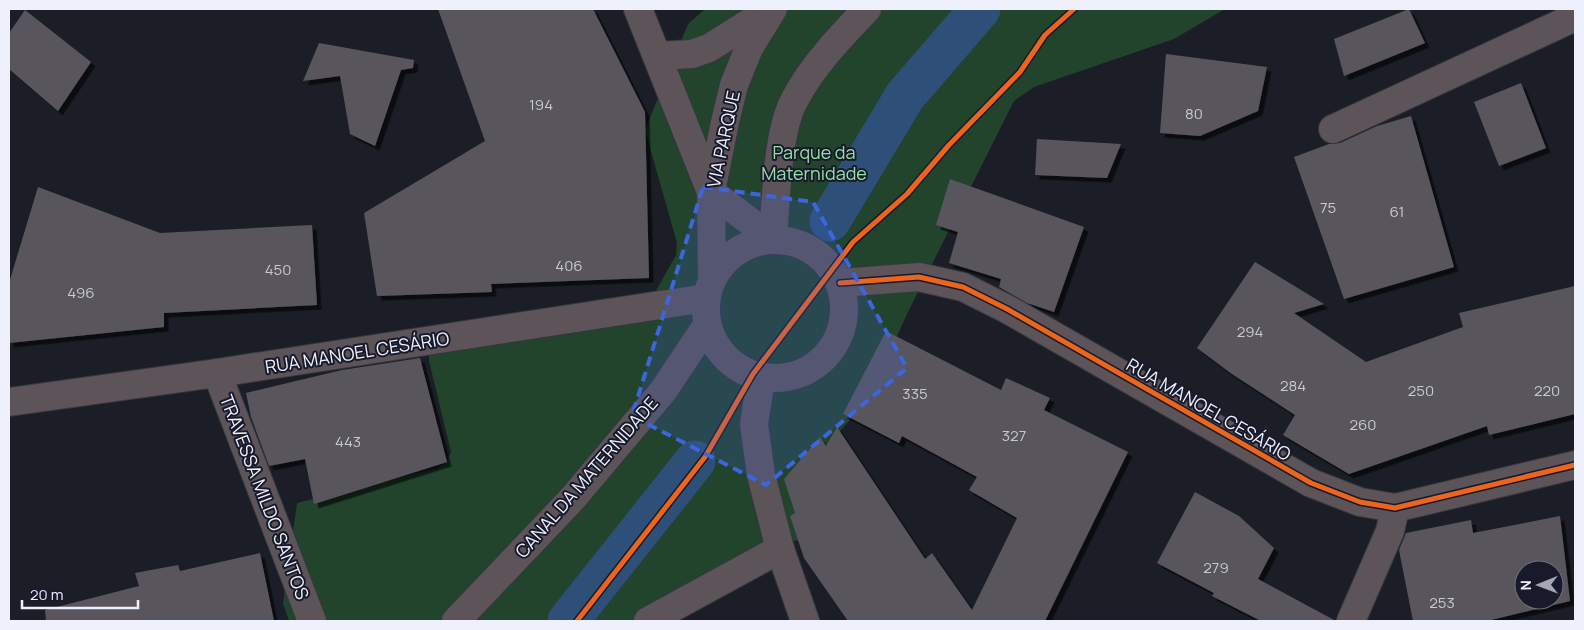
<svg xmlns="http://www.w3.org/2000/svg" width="1584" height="630" viewBox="0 0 1584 630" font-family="Manrope,sans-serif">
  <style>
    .green { fill: #22432c }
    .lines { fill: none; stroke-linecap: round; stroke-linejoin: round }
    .canal { stroke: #2e4f78; stroke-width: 41 }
    .building { fill: #59555b; fill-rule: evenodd; filter: url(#shadow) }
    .minor-casing { stroke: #363840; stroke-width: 30 }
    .minor { stroke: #5c5458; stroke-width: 28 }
    .cycleway-casing { stroke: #181a2b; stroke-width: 8 }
    .cycleway { stroke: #eb651d; stroke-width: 5 }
    .marked { fill: #3c66dd; fill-opacity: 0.2; stroke: #3c66dd; stroke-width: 4; stroke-dasharray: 10 6; stroke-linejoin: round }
    .labels { text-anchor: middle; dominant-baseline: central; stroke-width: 4; stroke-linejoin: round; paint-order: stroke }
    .number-label { font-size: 15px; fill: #c9c9d4 }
    .street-label { font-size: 18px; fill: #eef0fc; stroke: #181a2b }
    .park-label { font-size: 18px; fill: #92e1a5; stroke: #181a2b }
  </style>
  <defs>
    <filter id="shadow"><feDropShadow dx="4.5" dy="4.5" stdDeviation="0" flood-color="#0009"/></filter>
  </defs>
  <rect width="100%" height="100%" fill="#1c1e27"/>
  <polygon class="green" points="705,9 1225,9 1174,39 1034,87 1014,101 908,312 882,369 849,421 811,462 823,537 756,546 634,621 289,621 283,603 297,503 438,468 447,462 451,452 429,361 429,352 639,321 676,255 677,243 645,130 688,24"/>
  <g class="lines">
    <g class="canal">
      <polyline points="830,221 905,96 980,9"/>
      <polyline points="568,621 695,461"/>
    </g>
  </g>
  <g class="building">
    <polygon points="438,9 593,9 645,112 649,278 491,284 492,292 377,296 364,213 485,141"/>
    <polygon points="1409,9 1425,43 1344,76 1334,39"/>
    <polygon points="25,10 91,62 58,111 9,69 9,33"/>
    <polygon points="319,43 414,60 413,68 401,70 375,146 350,134 340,76 303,81"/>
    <polygon points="1166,54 1267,67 1258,111 1200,136 1160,133"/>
    <polygon points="1521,83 1546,148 1499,166 1474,102"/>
    <polygon points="1411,116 1454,267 1344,299 1294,157 1329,144 1340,143 1377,126"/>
    <polygon points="1037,139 1121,144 1107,178 1035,175"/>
    <polygon points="950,179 1084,227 1054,312 1027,303 999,287 1001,279 949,263 958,232 936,225"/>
    <polygon points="38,187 160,233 312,225 317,305 164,313 164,327 9,343 9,283"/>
    <polygon points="1255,262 1324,304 1294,313 1366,362 1463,327 1459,313 1575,286 1575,414 1489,435 1487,426 1349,474 1283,435 1295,415 1232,374 1197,348"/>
    <polygon points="886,331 1001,390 1006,378 1050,398 1044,410 1128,452 1045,621 848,621 804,558 790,516 795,513 784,479 820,437 826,446 837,427 925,559 932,553 972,610 1017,518 969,490 977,477 902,436 899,443 843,414"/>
    <polygon points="420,358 447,462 314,504 305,459 269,466 251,417 246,393 342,370"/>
    <polygon points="1195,492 1239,516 1274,548 1258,579 1336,621 1261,621 1212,596 1214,593 1157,563"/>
    <path d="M1560,516L1570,601L1487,621H1413L1399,550L1406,533L1471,520L1473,533ZM1524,570H1554V600H1524Z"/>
    <polygon points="260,553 274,621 46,621 45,610 139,586 135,573 178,565 180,571"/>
  </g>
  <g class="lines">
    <defs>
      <g id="minor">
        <polyline points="638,9 711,192 773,239"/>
        <polyline points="658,56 692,54 709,48 768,11"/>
        <polyline points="1333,129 1575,17"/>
        <path d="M773,239C776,201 777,130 795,99C812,66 842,35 867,9"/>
        <circle cx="775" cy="309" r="69"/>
        <polyline points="712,279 711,192 725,122 734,85 749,48 773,9"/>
        <polyline points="840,283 919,277 963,287 1007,309 1311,483 1360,502 1395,508 1575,465"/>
        <polyline points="217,373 312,621"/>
        <polyline points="761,379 754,424 761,475 780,549 805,621"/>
        <polyline points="9,402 217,373 706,298"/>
        <polyline points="456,621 573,498 663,391 707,325"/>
        <polyline points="648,621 780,549"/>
        <polyline points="1351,621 1390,531 1395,508"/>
      </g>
    </defs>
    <use href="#minor" class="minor-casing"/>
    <use href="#minor" class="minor"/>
    <defs>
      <g id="cycleway">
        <polyline points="840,283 919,277 963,287 1007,309 1311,483 1360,502 1395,508 1575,465"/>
        <polyline points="577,621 705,457 753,374 853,242 907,194 949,145 1020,72 1045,35 1074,9"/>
      </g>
    </defs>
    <use href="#cycleway" class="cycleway-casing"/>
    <use href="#cycleway" class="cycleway"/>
  </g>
  <path class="marked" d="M703,187L813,202L907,368L766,485L632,416Z"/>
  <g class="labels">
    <g class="number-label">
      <text x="541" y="104">194</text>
      <text x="1194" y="113">80</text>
      <text x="1328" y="207">75</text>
      <text x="1397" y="211">61</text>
      <text x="569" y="265">406</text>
      <text x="278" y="269">450</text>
      <text x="81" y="292">496</text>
      <text x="1250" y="331">294</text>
      <text x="1293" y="385">284</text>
      <text x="1421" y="390">250</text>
      <text x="1547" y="390">220</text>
      <text x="915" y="393">335</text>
      <text x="1363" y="424">260</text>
      <text x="1014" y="435">327</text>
      <text x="348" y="441">443</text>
      <text x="1216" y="567">279</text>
      <text x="1442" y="602">253</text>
    </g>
    <g class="street-label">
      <text transform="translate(723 139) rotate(-78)">VIA PARQUE</text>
      <text transform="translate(357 352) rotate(-9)">RUA MANOEL CESÁRIO</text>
      <text transform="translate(1209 409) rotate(30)">RUA MANOEL CESÁRIO</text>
      <text transform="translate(586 477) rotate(-49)">CANAL DA MATERNIDADE</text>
      <text transform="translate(265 497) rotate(69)">TRAVESSA MILDO SANTOS</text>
    </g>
    <g class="park-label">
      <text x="814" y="152">Parque da<tspan x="814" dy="21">Maternidade</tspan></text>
    </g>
  </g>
  <rect width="1584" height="630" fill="none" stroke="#eef0fc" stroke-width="20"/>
  <g transform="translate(1539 585) rotate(269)"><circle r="24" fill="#181a2b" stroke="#6e707f"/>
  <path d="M0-4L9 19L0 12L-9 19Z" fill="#a4a6b1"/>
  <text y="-8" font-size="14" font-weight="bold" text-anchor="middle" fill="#eef0fc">N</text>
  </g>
  <path d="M22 600v8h116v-8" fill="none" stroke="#eef0fc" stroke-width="2.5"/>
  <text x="30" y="600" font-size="15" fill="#eef0fc" stroke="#181a2b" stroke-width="4" paint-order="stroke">20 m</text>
</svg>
